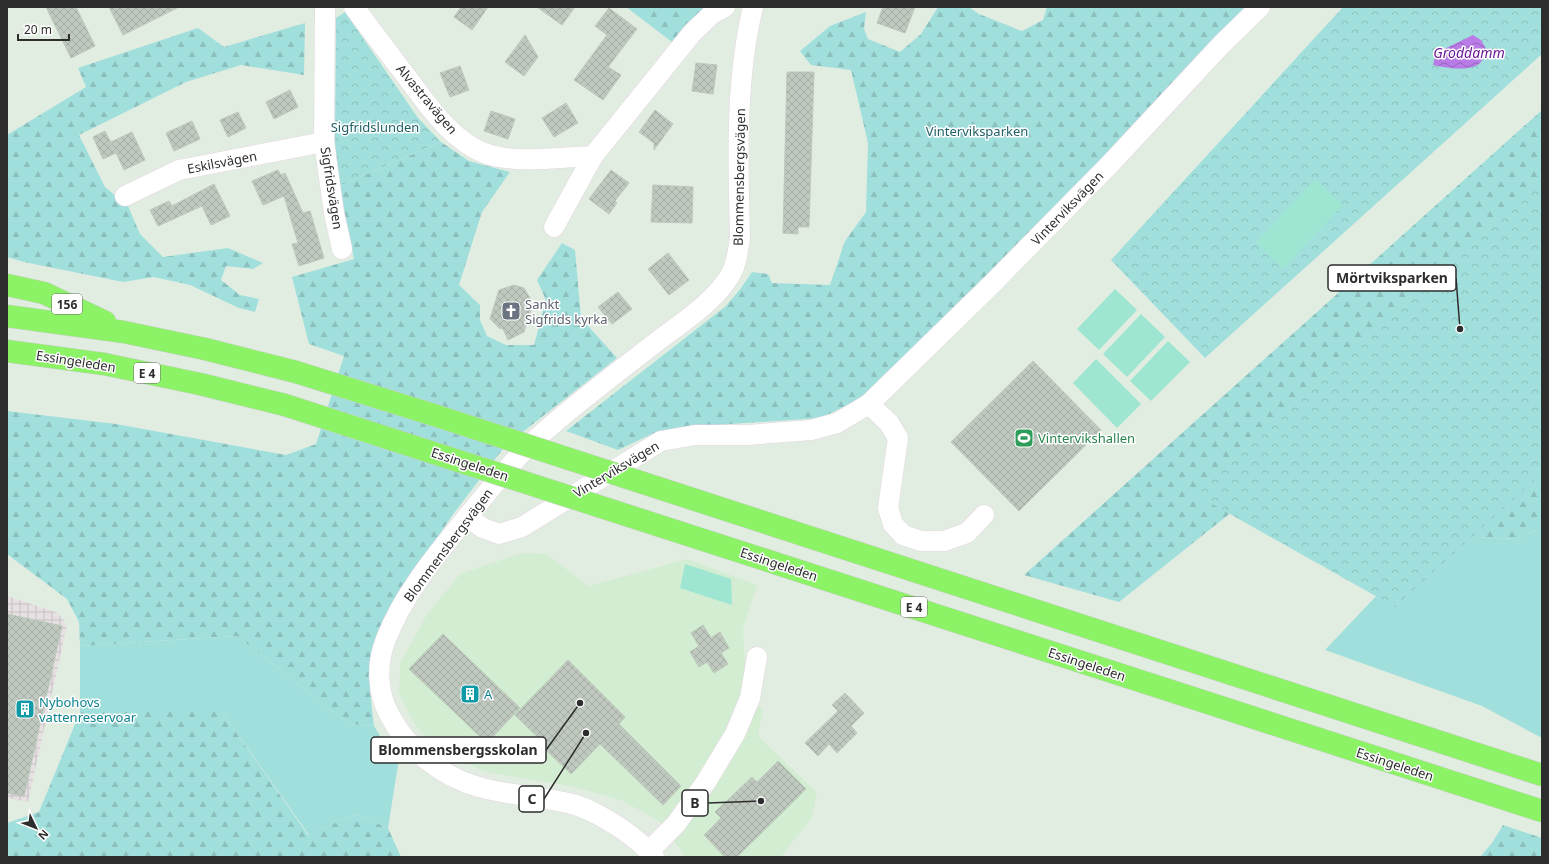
<svg xmlns="http://www.w3.org/2000/svg" width="1549" height="864" viewBox="0 0 1549 864" font-family="'Noto Sans',sans-serif">
  <style>
    .industrial { fill: url(#industrial-grid) }
    .education { fill: #d2edd2 }
    .grass { fill: #a1dfdd }
    .forest { fill: url(#forest-firs) }
    .park { fill: url(#park-crowns) }
    .pitch { fill: #9ee6d2 }
    .water { fill: url(#water-waves) }
    .building { fill: url(#building-cross-hatch); stroke: #bbc9ba }
    .lines { fill: none; stroke-linecap: round; stroke-linejoin: round }
    .minor-casing { stroke: #e4d6e2; stroke-width: 21 }
    .motorway-casing { stroke: #cdcdcd; stroke-width: 23 }
    .minor { stroke: #fff; stroke-width: 20 }
    .motorway { stroke: #8bf365; stroke-width: 22 }
    .motorway-bridge-casing { stroke: #cdcdcd; stroke-width: 23; stroke-linecap: butt }
    .motorway-bridge { stroke: #8bf365; stroke-width: 22 }
    .labels { text-anchor: middle; dominant-baseline: central; stroke-width: 3; stroke-linejoin: round; paint-order: stroke }
    .shield { fill: #fff; stroke: #6c6c6c; stroke-width: 1 }
    .shield-label { font-size: 12px; font-weight: bold; fill: #2d2d2d }
    .street-label { font-size: 13px; fill: #2d2d2d; stroke: #fff }
    .park-label { font-size: 13px; fill: #206066; stroke: #fff }
    .worship-label { font-size: 13px; fill: #5b616d; stroke: #fff; text-anchor: start }
    .leisure-label { font-size: 13px; fill: #27864d; stroke: #fff; text-anchor: start }
    .culture-label { font-size: 13px; fill: #0d838f; stroke: #fff; text-anchor: start }
    .water-label { font-size: 14px; font-style: italic; fill: #6a1796; stroke: #fff }
    .leader { fill: none; stroke: #2d2d2d; stroke-width: 1.5 }
    .callout-dot { fill: #2d2d2d; stroke: #fff; stroke-width: 1.5 }
    .callout { fill: #fff; stroke: #2d2d2d; stroke-width: 1.5 }
    .callout-label { font-size: 14px; text-anchor: middle; font-weight: bold; fill: #2d2d2d }
  </style>
  <defs>
    <pattern id="industrial-grid" width="8" height="8" patternUnits="userSpaceOnUse"><rect width="8" height="8" fill="#e6e0e3"/><path d="M0 4h8M4 0v8" fill="none" stroke="#c6c0c3"/></pattern>
    <pattern id="forest-firs" width="22" height="20" patternUnits="userSpaceOnUse"><rect width="22" height="20" fill="#a1dfdd"/><path d="M5 1l3.5 6h-7zM16 11l3.5 6h-7z" fill="#8bc0be"/></pattern>
    <pattern id="park-crowns" width="20" height="18" patternUnits="userSpaceOnUse"><rect width="20" height="18" fill="#a1dfdd"/><path d="M2 6a3 3 0 1 1 6 0M12 15a3 3 0 1 1 6 0" fill="none" stroke="#8bc0be"/></pattern>
    <pattern id="water-waves" width="16" height="10" patternUnits="userSpaceOnUse"><rect width="16" height="10" fill="#b97ce7"/><path d="M0 5q4-4 8 0t8 0" fill="none" stroke="#9766bc"/></pattern>
    <pattern id="building-cross-hatch" width="8" height="8" patternUnits="userSpaceOnUse"><rect width="8" height="8" fill="#c0c9c0"/><path d="M0 0l8 8M0 8l8-8" fill="none" stroke="#a5ada5"/></pattern>
  </defs>
  <rect width="100%" height="100%" fill="#e2ede1"/>
  <polygon class="industrial" points="7,596 58,613 67,625 28,802 7,798"/>
  <polygon class="education" points="522,553 546,554 589,586 687,559 757,585 743,629 747,696 763,710 758,736 817,793 812,817 781,857 684,857 681,850 659,821 621,800 570,786 486,772 448,754 433,743 415,725 399,693 400,664 426,616 460,574"/>
  <g class="grass">
    <polygon points="1542,527 1542,738 1482,706 1325,650 1434,535 1517,539"/>
    <polygon points="237,636 349,724 374,726 398,765 388,828 356,814 309,835 222,712 80,712 80,646"/>
  </g>
  <g class="forest">
    <polygon points="626,7 711,7 686,26 672,42"/>
    <polygon points="938,7 969,7 979,14 1022,31 1043,20 1047,7 1249,7 1042,221 865,396 821,418 687,427 652,434 618,450 566,431 726,306 741,288 752,272 768,274 772,283 830,285 845,241 866,212 868,143 851,70 811,65 800,51 830,26 866,12 864,29 868,39 900,52 921,34"/>
    <polygon points="305,23 304,75 241,65 186,82 79,135 105,187 128,206 140,234 163,257 228,248 263,263 253,269 226,266 221,280 240,295 259,299 255,312 239,308 190,285 154,277 123,282 24,262 7,257 7,135 86,87 78,68 198,28 224,47"/>
    <polygon points="1542,110 1542,344 1297,460 1119,602 1024,575"/>
    <polygon points="441,142 469,161 510,172 482,212 459,285 480,305 480,320 487,336 506,345 534,345 546,300 537,280 562,243 575,250 581,318 617,358 506,445 454,513 424,557 373,660 370,691 374,726 349,724 237,636 80,646 79,622 67,599 7,554 7,411 116,424 286,455 316,444 344,356 309,344 292,277 354,259 339,186"/>
    <polygon points="1542,468 1542,527 1517,539 1434,535"/>
    <polygon points="80,712 222,712 308,835 356,814 388,828 401,857 7,857 7,823 39,812"/>
    <polygon points="1503,825 1542,838 1542,857 1480,857 1492,843"/>
  </g>
  <g class="park">
    <polygon points="1343,7 1542,7 1542,54 1205,358 1111,260"/>
    <polygon points="345,12 418,118 441,142 339,186 335,142 336,18"/>
    <polygon points="1542,185 1542,473 1395,607 1191,492"/>
  </g>
  <g class="pitch">
    <polygon points="1315,179 1343,205 1283,269 1256,243"/>
    <polygon points="1115,289 1137,310 1099,350 1077,329"/>
    <polygon points="1141,314 1165,337 1127,377 1103,354"/>
    <polygon points="1168,341 1190,362 1151,401 1130,381"/>
    <polygon points="1096,359 1141,404 1117,428 1073,383"/>
    <polygon points="685,564 731,579 732,605 680,588"/>
  </g>
  <path class="water" d="M1473,35L1481,40L1488,52C1485,56 1483,60 1480,63C1471,72 1445,68 1433,65L1436,53Z"/>
  <g class="building">
    <polygon points="46,7 76,7 95,46 71,58"/>
    <polygon points="109,7 179,7 123,35"/>
    <polygon points="461,7 488,7 472,30 454,17"/>
    <polygon points="537,7 575,7 562,25"/>
    <polygon points="883,7 915,7 905,33 877,23"/>
    <polygon points="609,8 637,29 608,67 621,75 603,100 574,80 607,35 595,26"/>
    <polygon points="525,35 538,57 524,76 505,62"/>
    <polygon points="696,63 717,65 713,94 692,91"/>
    <polygon points="460,66 469,90 450,97 440,73"/>
    <polygon points="787,72 814,72 809,227 798,227 798,234 783,233"/>
    <polygon points="290,90 298,107 274,119 266,102"/>
    <polygon points="566,103 578,123 554,137 542,118"/>
    <polygon points="655,110 673,124 654,150 654,143 639,132"/>
    <polygon points="491,111 515,119 508,139 484,131"/>
    <polygon points="238,112 246,128 228,137 220,120"/>
    <polygon points="192,121 200,139 174,151 166,133"/>
    <polygon points="105,131 116,153 103,159 93,137"/>
    <polygon points="132,132 145,160 124,170 111,142"/>
    <polygon points="278,170 281,175 285,173 303,213 310,211 324,258 299,266 292,244 298,243 284,196 263,205 252,181"/>
    <polygon points="611,170 629,183 615,201 617,203 609,214 589,199"/>
    <polygon points="214,184 230,216 211,225 202,206 158,226 150,210 169,201 172,206"/>
    <polygon points="653,185 693,187 692,223 651,222"/>
    <polygon points="668,253 689,280 669,295 648,269"/>
    <polygon points="514,285 524,288 533,303 524,332 508,340 503,329 499,328 490,319 499,290"/>
    <polygon points="618,292 632,309 612,324 598,307"/>
    <polygon points="1033,361 1101,430 1019,511 951,442"/>
    <polygon points="7,614 62,626 24,796 7,793"/>
    <polygon points="703,625 711,638 720,632 729,648 721,653 728,664 714,673 707,662 699,667 690,652 699,646 691,633"/>
    <polygon points="443,634 520,708 487,743 409,669"/>
    <polygon points="568,660 625,717 619,724 681,786 663,805 600,744 571,774 546,750 548,747 515,715"/>
    <polygon points="845,693 864,713 851,726 857,733 837,753 829,744 818,756 805,743 838,711 832,705"/>
    <polygon points="778,761 806,789 737,857 725,857 704,835 721,818 715,812 752,777 757,782"/>
  </g>
  <g class="lines">
    <defs>
      <g id="minor">
        <polyline points="325,7 324,142 334,213 342,249"/>
        <path d="M354,7C370,29 387,51 403,72C426,102 450,141 487,154C517,164 561,157 593,156L693,32L712,14L725,7"/>
        <polyline points="125,196 179,170 324,142"/>
        <polyline points="554,227 593,156"/>
        <polyline points="869,404 889,423 898,438 888,508 893,524 903,535 921,541 944,541 967,533 984,515"/>
        <polyline points="467,517 483,528 499,534 522,527 661,441 695,435 747,435 811,430 837,423 869,404 992,284 1112,162 1222,44 1260,7"/>
        <polyline points="649,851 676,824 706,782 735,734 750,698 757,657"/>
        <path d="M654,857C645,846 633,837 622,829C606,819 590,809 572,804C542,796 509,796 479,787C442,777 408,750 390,716C377,693 376,664 386,639C404,592 441,549 472,511C495,483 517,455 545,431C580,400 618,372 655,343C681,323 714,303 731,274C737,263 738,250 740,237C738,160 735,82 753,7"/>
      </g>
      <g id="motorway">
        <polyline points="7,285 44,293 105,322"/>
        <polyline points="7,316 124,332 205,349 296,372"/>
        <polyline points="7,351 104,364 200,384 285,405"/>
      </g>
    </defs>
    <use href="#minor" class="minor-casing"/>
    <use href="#motorway" class="motorway-casing"/>
    <use href="#minor" class="minor"/>
    <use href="#motorway" class="motorway"/>
    <defs>
      <g id="motorway-bridge">
        <polyline points="296,372 437,416 1542,775"/>
        <path d="M285,405C704,538 1123,677 1542,811"/>
      </g>
    </defs>
    <use href="#motorway-bridge" class="motorway-bridge-casing"/>
    <use href="#motorway-bridge" class="motorway-bridge"/>
  </g>
  <defs>
    <symbol id="church-square" viewBox="-11 -11 22 22"><rect x="-9" y="-9" width="18" height="18" rx="4" fill="#6b7280" stroke="#fff"/><path d="M-1.2-6h2.4v3.5h3.3v2.4h-3.3V6h-2.4V-.1h-3.3v-2.4h3.3Z" fill="#fff"/></symbol>
    <symbol id="stadium-square" viewBox="-11 -11 22 22"><rect x="-9" y="-9" width="18" height="18" rx="4" fill="#2e9e5b" stroke="#fff"/><path d="M0-5a6.5 5 0 1 0 0 10a6.5 5 0 1 0 0-10ZM-3.5-1.8h7v3.6h-7Z" fill="#fff"/></symbol>
    <symbol id="building-square" viewBox="-11 -11 22 22"><rect x="-9" y="-9" width="18" height="18" rx="4" fill="#0f9aa8" stroke="#fff"/><path d="M-4-6H4V6H1V3H-1V6H-4ZM-2.5-4.3h1.7v1.8h-1.7ZM.8-4.3h1.7v1.8H.8ZM-2.5-1h1.7V.8h-1.7ZM.8-1h1.7V.8H.8Z" fill="#fff"/></symbol>
  </defs>
  <g fill-rule="evenodd">
    <use href="#church-square" x="500" y="300" width="22" height="22"/>
    <use href="#stadium-square" x="1013" y="427" width="22" height="22"/>
    <use href="#building-square" x="459" y="683" width="22" height="22"/>
    <use href="#building-square" x="14" y="698" width="22" height="22"/>
  </g>
  <g class="labels">
    <g class="shield">
      <rect x="52" y="294" width="30" height="20" rx="3"/>
      <rect x="134" y="363" width="26" height="20" rx="3"/>
      <rect x="901" y="597" width="26" height="20" rx="3"/>
    </g>
    <g class="shield-label">
      <text x="67" y="304">156</text>
      <text x="147" y="373">E 4</text>
      <text x="914" y="607">E 4</text>
    </g>
    <g class="street-label">
      <text transform="translate(427 99) rotate(50)">Alvastravägen</text>
      <text transform="translate(222 162) rotate(-11)">Eskilsvägen</text>
      <text transform="translate(739 177) rotate(-89)">Blommensbergsvägen</text>
      <text transform="translate(332 188) rotate(81)">Sigfridsvägen</text>
      <text transform="translate(1067 208) rotate(-46)">Vinterviksvägen</text>
      <text transform="translate(76 361) rotate(9)">Essingeleden</text>
      <text transform="translate(470 464) rotate(18)">Essingeleden</text>
      <text transform="translate(616 469) rotate(-31)">Vinterviksvägen</text>
      <text transform="translate(448 545) rotate(-53)">Blommensbergsvägen</text>
      <text transform="translate(779 564) rotate(18)">Essingeleden</text>
      <text transform="translate(1087 664) rotate(18)">Essingeleden</text>
      <text transform="translate(1395 764) rotate(18)">Essingeleden</text>
    </g>
    <g class="park-label">
      <text x="375" y="127">Sigfridslunden</text>
      <text x="977" y="131">Vinterviksparken</text>
    </g>
    <g class="worship-label">
      <text x="525" y="304">Sankt<tspan x="525" dy="15">Sigfrids kyrka</tspan></text>
    </g>
    <g class="leisure-label">
      <text x="1038" y="438">Vintervikshallen</text>
    </g>
    <g class="culture-label">
      <text x="484" y="694">A</text>
      <text x="39" y="702">Nybohovs<tspan x="39" dy="15">vattenreservoar</tspan></text>
    </g>
    <g class="water-label">
      <text x="1469" y="52">Groddamm</text>
    </g>
  </g>
  <path class="leader" d="M1460 329L1456 278M580 703L546 750M586 733L544 799M761 801L708 803"/>
  <g class="callout-dot">
    <circle cx="1460" cy="329" r="4"/>
    <circle cx="580" cy="703" r="4"/>
    <circle cx="586" cy="733" r="4"/>
    <circle cx="761" cy="801" r="4"/>
  </g>
  <g class="callout">
    <rect x="1328" y="265" width="128" height="26" rx="4"/>
    <rect x="371" y="737" width="175" height="26" rx="4"/>
    <rect x="519" y="786" width="25" height="26" rx="4"/>
    <rect x="682" y="790" width="26" height="26" rx="4"/>
  </g>
  <g class="callout-label">
    <text x="1392" y="283">Mörtviksparken</text>
    <text x="458" y="755">Blommensbergsskolan</text>
    <text x="532" y="804">C</text>
    <text x="695" y="808">B</text>
  </g>
  <rect width="1549" height="864" fill="none" stroke="#2d2d2d" stroke-width="16"/>
  <g transform="translate(36 828) rotate(133)" stroke="#ffffff" stroke-width="3" paint-order="stroke">
  <path d="M0-3L7 15L0 10L-7 15Z" fill="#2d2d2d"/>
  <text y="-6" font-size="11" font-weight="bold" text-anchor="middle" fill="#2d2d2d">N</text>
  </g>
  <path d="M18 34v6h51v-6" fill="none" stroke="#2d2d2d" stroke-width="2"/>
  <text x="24" y="34" font-size="12" fill="#2d2d2d" stroke="#ffffff" stroke-width="3" paint-order="stroke">20 m</text>
</svg>
